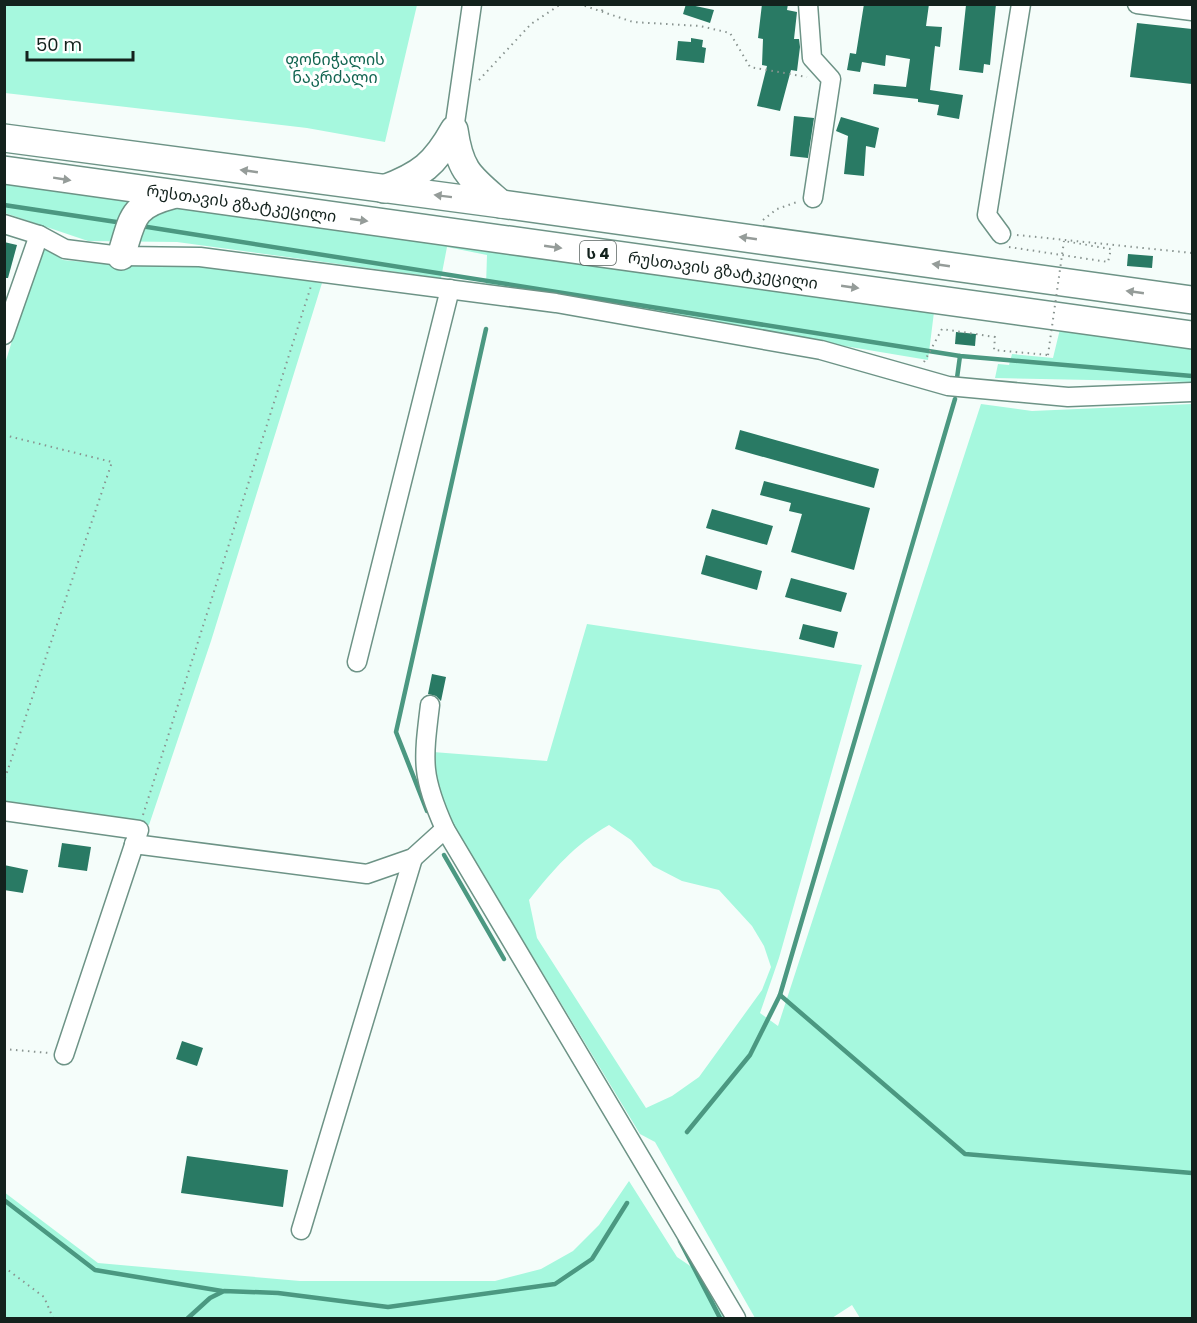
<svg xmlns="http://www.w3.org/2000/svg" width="1197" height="1323" viewBox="0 0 1197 1323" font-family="Poppins,'Noto Sans Georgian',sans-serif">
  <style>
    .green { fill: #a6f8de; fill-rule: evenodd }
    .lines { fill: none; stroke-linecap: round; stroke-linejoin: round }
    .stream { stroke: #4b9881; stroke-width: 4.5 }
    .building { fill: #297a64 }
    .minor-casing { stroke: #6d9386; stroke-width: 21 }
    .highway-casing { stroke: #6d9386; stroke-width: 30 }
    .path { stroke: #899490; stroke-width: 2; stroke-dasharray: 1.5 4.5; stroke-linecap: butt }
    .minor { stroke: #fff; stroke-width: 18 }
    .highway { stroke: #fff; stroke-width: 27 }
    .path-bridge { stroke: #899490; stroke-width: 2; stroke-dasharray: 1.5 4.5; stroke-linecap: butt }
    .oneway { fill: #959c99 }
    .labels { text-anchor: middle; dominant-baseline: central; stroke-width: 6; stroke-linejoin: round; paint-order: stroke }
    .shield { fill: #fff; stroke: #5a6461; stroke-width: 1.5 }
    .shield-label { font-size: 15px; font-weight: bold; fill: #13221d }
    .park-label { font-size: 16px; fill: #126551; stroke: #fff }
    .street-label { font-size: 16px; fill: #13221d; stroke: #fff }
  </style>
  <rect width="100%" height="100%" fill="#f5fdfa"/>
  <g class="green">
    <polygon points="5,4 417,4 417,5 385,142 307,128 5,93"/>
    <polygon points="4,177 934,312 928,360 486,286 487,255 447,247 441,278 177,242 88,241 5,213"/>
    <polygon points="41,246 63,260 116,265 199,263 322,283 211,641 149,825 5,803 4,367"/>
    <polygon points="1061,325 1192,343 1192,382 995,378 998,364 1009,365 1012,354 1053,358"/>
    <path d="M981,404L1032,411L1192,404V1318H860L852,1305L832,1318H755L655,1142L640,1134L440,803L433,752L547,761L587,624L862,665L779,958L760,1013L778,1026ZM609,825L631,840L653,866L682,881L719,890L752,926L764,946L771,967L762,990L699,1077L672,1096L646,1108L537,938L529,900C554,869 574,845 609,825Z"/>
    <polygon points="629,1181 677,1257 702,1274 729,1318 5,1318 4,1192 98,1263 300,1281 495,1281 541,1269 573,1251 599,1225"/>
  </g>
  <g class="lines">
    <g class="stream">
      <polyline points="4,205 123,223"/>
      <polyline points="141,226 960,356 1192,376"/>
      <polyline points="957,378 960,356"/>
      <polyline points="427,811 396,732 486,329"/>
      <polyline points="444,855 504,959"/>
      <polyline points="780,995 965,1154 1192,1173"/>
      <polyline points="687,1132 750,1055 780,995 955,399"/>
      <polyline points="4,1200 95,1270 222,1291"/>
      <polyline points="680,1241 720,1318"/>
      <polyline points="188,1318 210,1298 224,1291 278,1293 388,1307 555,1284 592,1259 627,1203"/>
    </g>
  </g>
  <g class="building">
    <polygon points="686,4 714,10 710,23 683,14"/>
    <polygon points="762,4 788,4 787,10 797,12 794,39 799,39 800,47 797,71 791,70 780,111 757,106 767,66 762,65 763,39 758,38"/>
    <polygon points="864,4 929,4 926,26 942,27 940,47 935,46 930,90 963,95 959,119 937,115 939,105 918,102 918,99 873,94 874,84 906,87 910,59 886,55 885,66 862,62 860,72 847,70 850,53 856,54"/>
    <polygon points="977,4 996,4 990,65 984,64 983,73 959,70 966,5"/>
    <polygon points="1137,23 1192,29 1192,84 1130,77"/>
    <polygon points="691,38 703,40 702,47 706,48 704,63 676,60 678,41 691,42"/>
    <polygon points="794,116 814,118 808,158 790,156"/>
    <polygon points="841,117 879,128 875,148 866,146 864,176 844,174 848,136 836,131"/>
    <polygon points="4,242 17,245 8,278 4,278"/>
    <polygon points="1128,254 1153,256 1152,268 1127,266"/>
    <polygon points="956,332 976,334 975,346 955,344"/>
    <polygon points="740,430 879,469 874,488 735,449"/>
    <polygon points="764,481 870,508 854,570 791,552 802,514 789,511 791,503 760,495"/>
    <polygon points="712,509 773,526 767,545 706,528"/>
    <polygon points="706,555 762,571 757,590 701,574"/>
    <polygon points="791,578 847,593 841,612 785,597"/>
    <polygon points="803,624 838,632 834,648 799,639"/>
    <polygon points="432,674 446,677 441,701 436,696 428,694"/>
    <polygon points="62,843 91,847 87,871 58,867"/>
    <polygon points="4,865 28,870 23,893 4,890"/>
    <polygon points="182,1041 203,1048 197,1066 176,1059"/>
    <polygon points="187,1156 288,1170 283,1207 181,1193"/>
  </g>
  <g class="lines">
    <defs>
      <g id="minor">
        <polyline points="808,4 812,58 831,79 813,198"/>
        <polyline points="1137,4 1192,11"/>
        <polyline points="454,130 472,4"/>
        <polyline points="4,224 39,235 65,249 121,256 200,257 556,303 821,350 948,386 1068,397 1192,392"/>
        <polyline points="1001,234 987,215 1021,4"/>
        <polyline points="4,335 39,235"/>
        <polyline points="357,662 450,289"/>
        <path d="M430,705C423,762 421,776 445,829L736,1318"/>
        <polyline points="4,811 139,830 64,1055"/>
        <polyline points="134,844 367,874 413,858 445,829"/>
        <polyline points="301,1230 413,858"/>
      </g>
      <g id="highway">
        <polyline points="4,138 501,204 1192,300"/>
        <path id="s1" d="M4,170L1192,335"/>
        <path d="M384,189C421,175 435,164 454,130C460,172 470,177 501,204"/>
        <path d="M121,256C133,219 130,206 172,195"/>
      </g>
    </defs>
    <use href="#minor" class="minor-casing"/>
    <use href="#highway" class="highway-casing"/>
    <g class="path">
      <polyline points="579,4 633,22 700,26 730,33 750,67 807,77"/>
      <polyline points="602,11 604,4"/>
      <polyline points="479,80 531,24 561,4"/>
      <polyline points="763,220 777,209 797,202"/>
      <polyline points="1017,235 1192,253"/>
      <polyline points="1009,247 1108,262 1111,249 1064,241"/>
      <polyline points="924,362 942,329 995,337 994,350 1048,355"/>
      <polyline points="4,435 112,462 4,781"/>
      <polyline points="143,815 311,286"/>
      <polyline points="4,1049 49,1053"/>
      <polyline points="4,1267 44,1297 53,1318"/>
    </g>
    <use href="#minor" class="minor"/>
    <use href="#highway" class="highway"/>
    <polyline class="path-bridge" points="1048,355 1064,241"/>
  </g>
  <defs><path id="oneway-solid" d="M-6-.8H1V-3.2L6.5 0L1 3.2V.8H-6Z" transform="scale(1.5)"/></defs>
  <g class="oneway">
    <use href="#oneway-solid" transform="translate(249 171) rotate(-172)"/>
    <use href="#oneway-solid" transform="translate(62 179) rotate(9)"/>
    <use href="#oneway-solid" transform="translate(443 196) rotate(-173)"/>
    <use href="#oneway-solid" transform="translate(359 220) rotate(8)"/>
    <use href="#oneway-solid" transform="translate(748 238) rotate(-172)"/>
    <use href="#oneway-solid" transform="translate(553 247) rotate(8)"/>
    <use href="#oneway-solid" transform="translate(941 265) rotate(-172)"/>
    <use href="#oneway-solid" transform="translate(850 287) rotate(8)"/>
    <use href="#oneway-solid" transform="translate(1135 292) rotate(-172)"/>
  </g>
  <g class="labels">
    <rect class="shield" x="580" y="241" width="36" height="24" rx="4.5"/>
    <g class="shield-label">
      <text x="598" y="253">ს 4</text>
    </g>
    <g class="park-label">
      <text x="335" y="59">ფონიჭალის<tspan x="335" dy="18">ნაკრძალი</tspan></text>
    </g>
    <g class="street-label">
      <text stroke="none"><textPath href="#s1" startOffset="240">რუსთავის გზატკეცილი</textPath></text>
      <text stroke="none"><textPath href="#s1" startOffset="726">რუსთავის გზატკეცილი</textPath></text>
    </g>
  </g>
  <rect width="1197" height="1323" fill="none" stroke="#13221d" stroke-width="12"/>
  <path d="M27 51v9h106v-9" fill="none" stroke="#13221d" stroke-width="3"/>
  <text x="36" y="51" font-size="18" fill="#13221d" stroke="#ffffff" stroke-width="4.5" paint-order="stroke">50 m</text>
</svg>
